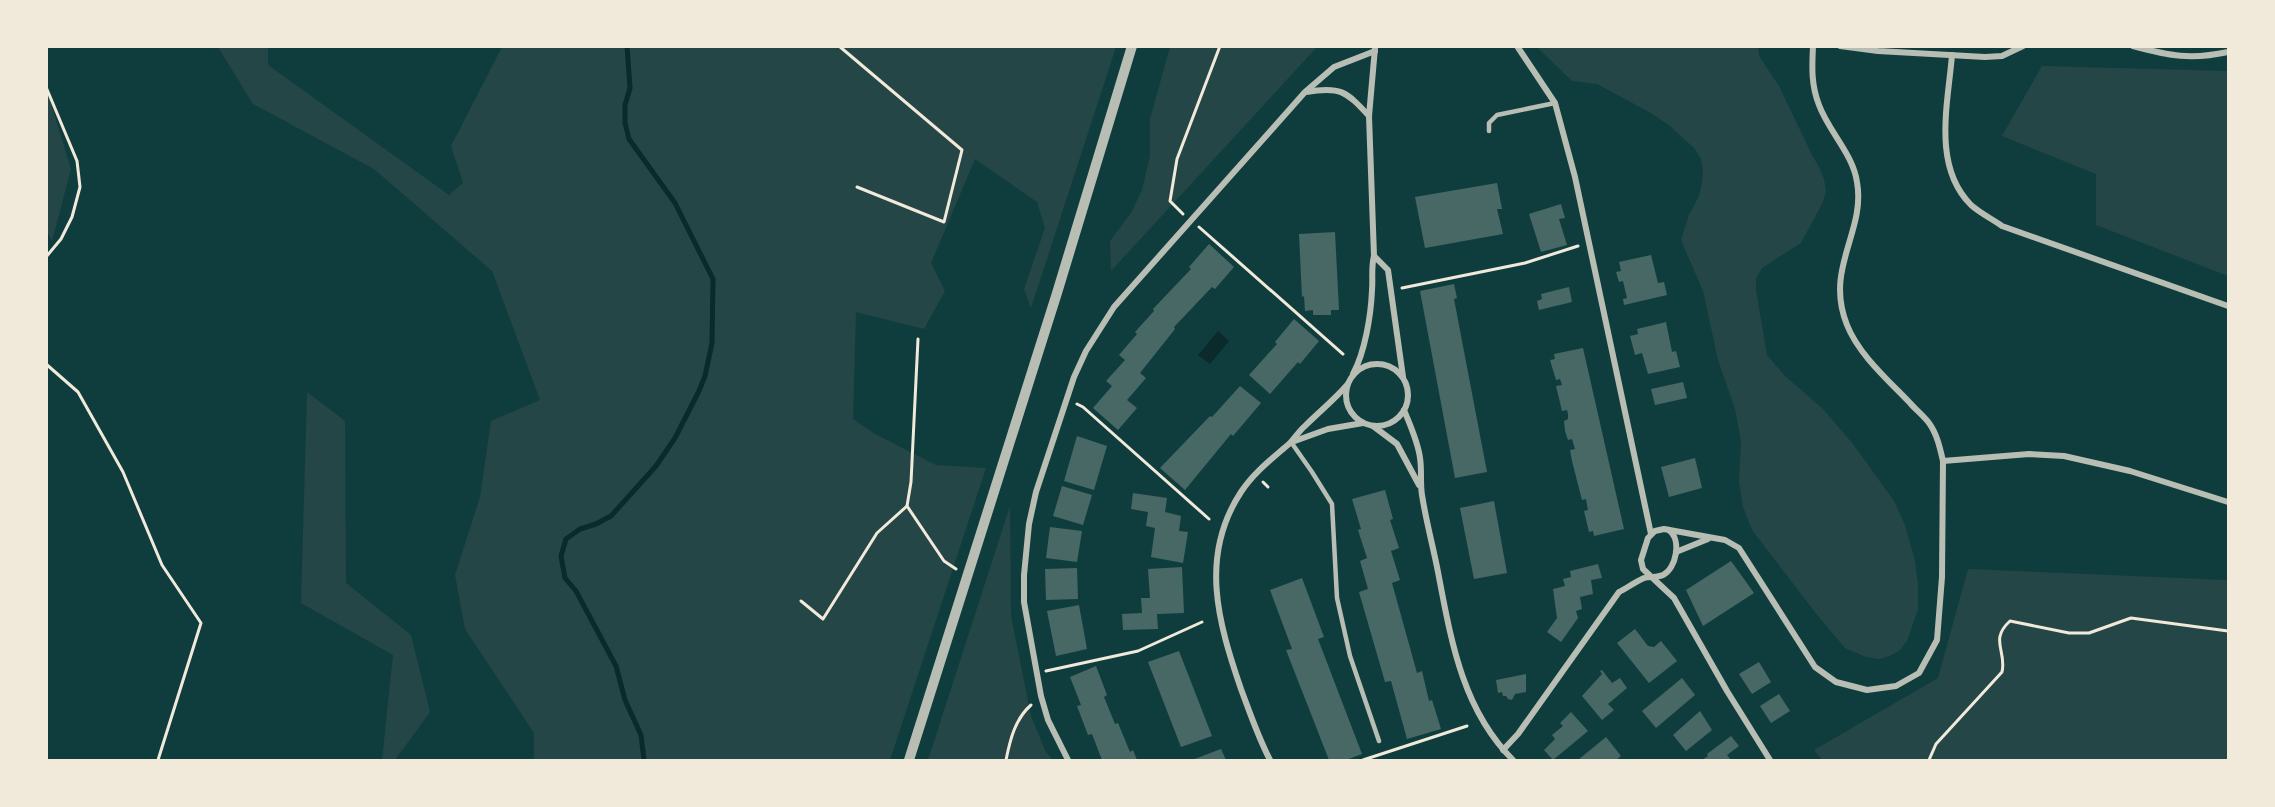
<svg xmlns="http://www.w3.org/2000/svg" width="2275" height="807" viewBox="0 0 2275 807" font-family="'Public Sans',sans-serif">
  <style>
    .green { fill: #244646 }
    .water { fill: #0a2a2b }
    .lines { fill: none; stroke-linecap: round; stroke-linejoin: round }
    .stream { stroke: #0a2a2b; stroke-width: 5 }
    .building { fill: #486865 }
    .path { stroke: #f1e9da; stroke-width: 3 }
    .service { stroke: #b8beb3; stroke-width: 4.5 }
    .minor { stroke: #b8beb3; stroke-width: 6 }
    .tertiary { stroke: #b8beb3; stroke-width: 10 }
  </style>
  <rect width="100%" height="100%" fill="#0f3d3e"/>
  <g class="green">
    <polygon points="218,47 268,47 268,65 449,195 463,183 451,146 502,47 1116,47 1031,308 1024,289 1045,228 1037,202 975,159 931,263 945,291 924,329 856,312 853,419 875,434 936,465 986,468 890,760 534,760 534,733 465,629 455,575 480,497 491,421 540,400 492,271 374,169 253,104"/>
    <polygon points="1170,47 1317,47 1111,271 1110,241 1131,213 1142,190 1150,156 1150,119"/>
    <polygon points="1537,47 1758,47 1759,56 1779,86 1812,155 1819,167 1824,179 1826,191 1823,202 1801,243 1762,268 1756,278 1756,290 1767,355 1785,376 1823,409 1853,444 1894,501 1905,525 1915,561 1918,584 1918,609 1907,641 1900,650 1890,656 1879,659 1866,657 1845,648 1818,616 1752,530 1743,507 1739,482 1741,441 1735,409 1718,360 1703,291 1681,240 1689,215 1699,196 1702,183 1703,171 1701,159 1695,149 1670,126 1651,113 1597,84 1572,81"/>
    <polygon points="2042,66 2228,71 2228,276 2096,225 2096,174 2002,136"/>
    <polygon points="46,87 71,169 52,241 46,230"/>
    <polygon points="307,392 345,421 346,583 411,635 430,712 395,760 382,760 393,655 301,603"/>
    <polygon points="1010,506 1011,616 1031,716 1045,750 1052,760 928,760"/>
    <polygon points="1968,569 2228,580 2228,760 1822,760 1814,750 1938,678"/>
  </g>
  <polygon class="water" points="1218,331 1229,341 1210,364 1198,355"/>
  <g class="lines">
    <polyline class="stream" points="627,46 630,88 625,105 625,123 629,139 675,203 713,279 712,343 705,376 699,391 675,438 656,466 611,516 596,524 580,529 566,539 561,556 565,578 576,591 616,666 625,700 641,735 644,760"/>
  </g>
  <g class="building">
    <polygon points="1497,183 1502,209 1497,209 1503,234 1425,248 1415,197"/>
    <polygon points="1561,204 1565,218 1559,219 1567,245 1541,252 1529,214"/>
    <polygon points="1335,232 1339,310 1331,310 1331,315 1313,315 1313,310 1305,311 1304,296 1302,297 1299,234"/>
    <polygon points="1209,244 1234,267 1215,289 1212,287 1174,327 1175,329 1140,373 1146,378 1127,400 1137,408 1118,430 1093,408 1112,386 1106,381 1125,360 1119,355 1137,334 1135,332 1154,311 1153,309 1191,269 1189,267"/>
    <polygon points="1651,255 1658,283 1664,282 1667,295 1624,305 1623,299 1627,298 1623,281 1619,282 1616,272 1621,271 1619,262"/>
    <polygon points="1454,284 1457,298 1454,299 1487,472 1455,478 1420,291"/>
    <polygon points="1569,287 1572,302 1539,310 1537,301 1542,299 1541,294"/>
    <polygon points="1294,319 1319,341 1300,364 1298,362 1270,394 1249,375 1277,344 1275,342"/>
    <polygon points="1666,322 1672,352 1676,351 1680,367 1648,374 1642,353 1635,355 1630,336 1638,334 1637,329"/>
    <polygon points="1583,348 1624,529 1594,536 1593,531 1589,532 1584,511 1588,510 1587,505 1586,499 1582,500 1572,461 1570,450 1575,449 1572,439 1568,440 1565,431 1564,421 1568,419 1568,414 1567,410 1562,411 1556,386 1562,385 1560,379 1556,380 1550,360 1555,359 1554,354"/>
    <polygon points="1683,382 1687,398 1655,405 1651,389"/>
    <polygon points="1240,386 1261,403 1233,436 1231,434 1185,490 1160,468 1210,416 1212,417"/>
    <polygon points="1077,436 1107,446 1094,490 1064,481"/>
    <polygon points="1695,458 1702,488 1669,497 1661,467"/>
    <polygon points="1062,486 1092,495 1083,525 1053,516"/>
    <polygon points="1385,490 1393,519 1390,520 1399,548 1391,551 1400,580 1392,583 1417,673 1422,671 1429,701 1432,700 1441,729 1407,739 1391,681 1385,682 1359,592 1368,589 1360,561 1367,558 1358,530 1361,529 1352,499"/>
    <polygon points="1133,493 1167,498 1165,512 1181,516 1179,531 1188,532 1183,563 1151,557 1155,528 1146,526 1148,512 1131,509"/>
    <polygon points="1494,501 1507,573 1474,579 1460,508"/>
    <polygon points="1050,527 1082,531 1077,562 1046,558"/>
    <polygon points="1731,561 1754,593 1703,626 1686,590"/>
    <polygon points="1598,564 1602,578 1591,580 1593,594 1580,597 1582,609 1576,611 1578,618 1561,642 1547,632 1557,618 1553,589 1565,586 1563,579 1571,577 1570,571"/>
    <polygon points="1182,567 1184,613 1157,614 1158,629 1123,630 1122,614 1142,613 1141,598 1150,598 1148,569"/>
    <polygon points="1077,568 1078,599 1046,600 1045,569"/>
    <polygon points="1302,578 1324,637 1318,639 1362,754 1346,760 1329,760 1286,650 1292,649 1270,590"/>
    <polygon points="1079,605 1087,649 1056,656 1047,611"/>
    <polygon points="1635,629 1648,646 1654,647 1661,641 1677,661 1649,683 1617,643"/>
    <polygon points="1179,651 1212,736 1181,747 1148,662"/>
    <polygon points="1759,662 1771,682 1752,694 1739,674"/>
    <polygon points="1096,666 1107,695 1104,697 1115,724 1118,723 1130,752 1133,750 1137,760 1102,760 1092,734 1088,735 1077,706 1081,705 1070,677"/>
    <polygon points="1602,670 1612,683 1620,678 1627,688 1608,704 1614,710 1602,720 1582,696 1602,674 1600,671"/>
    <polygon points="1526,674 1526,692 1515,694 1512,700 1508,699 1506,696 1503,696 1502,692 1498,693 1496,680"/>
    <polygon points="1682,678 1695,695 1656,728 1642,711"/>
    <polygon points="1779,694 1790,711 1771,723 1760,706"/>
    <polygon points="1700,711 1712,730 1686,751 1673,735"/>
    <polygon points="1571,712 1588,731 1553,760 1544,750 1555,739 1552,735 1563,726 1560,723"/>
    <polygon points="1731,736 1739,746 1727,755 1731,760 1702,760 1708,756 1707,754"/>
    <polygon points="1606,737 1621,756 1616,760 1578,760"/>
    <polygon points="1221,749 1226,760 1192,760"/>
  </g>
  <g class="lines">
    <g class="path">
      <polyline points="839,46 962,150 944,222 857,187"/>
      <polyline points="46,87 77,161 80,187 72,217 61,239 46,257"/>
      <polyline points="1183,214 1170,201 1177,159 1220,46"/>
      <polyline points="1199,227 1343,354"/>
      <polyline points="1402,288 1525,263 1578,246"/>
      <polyline points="918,339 911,482 907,506 944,561 956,569"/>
      <polyline points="46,364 78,392 123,472 162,565 201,623 158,760"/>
      <polyline points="1077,404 1083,407 1209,519"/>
      <polyline points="1263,482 1268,487"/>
      <polyline points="801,601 823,619 877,533 907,506"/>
      <polyline points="1046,671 1138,651 1202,622"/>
      <path d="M1006,760C1010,740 1015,719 1031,705"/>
      <polyline points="1363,760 1467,726"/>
      <path d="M1929,760L1936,744L2002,672C2007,651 1989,640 2010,621L2069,633H2089L2131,618L2228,631"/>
    </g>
    <g class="service">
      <polyline points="1489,131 1489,123 1497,115 1555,103"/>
      <polyline points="1291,442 1312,472 1332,504 1337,598 1350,656 1379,741"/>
    </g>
    <g class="minor">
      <polyline points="1517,46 1555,103 1575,177 1651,534"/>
      <polyline points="1840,46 1878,51 1985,57 2002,56 2023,46"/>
      <path d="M2133,46C2170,56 2191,60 2228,52"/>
      <path d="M1952,55C1948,104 1932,166 1971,205C1980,213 1992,219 2002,226L2228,306"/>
      <path d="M1306,92C1340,86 1346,91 1369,116"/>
      <polyline points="1374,256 1388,270 1403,377"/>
      <circle cx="1377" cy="395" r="31"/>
      <path d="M1353,374C1365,352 1371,315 1372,290C1373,278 1371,267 1374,256L1369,116L1375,48"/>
      <path d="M1404,410C1410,425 1418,442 1420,458C1422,470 1420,483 1422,495C1426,521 1433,546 1438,572C1451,640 1462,709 1513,760"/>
      <polyline points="1373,426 1397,444 1419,485"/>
      <polyline points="1292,442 1328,429 1363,423"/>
      <polyline points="1943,461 2029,454 2064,456 2130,471 2228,502"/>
      <polyline points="1676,552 1708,539"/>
      <path d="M1503,750L1518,734L1619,592C1627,588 1635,582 1644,578C1650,576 1657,578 1663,575C1676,569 1682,540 1669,530"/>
      <polyline points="1068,760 1048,720 1041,696 1024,602 1024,575 1029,524 1036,492 1074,377 1086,351 1114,307 1305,92 1334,67 1375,51"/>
      <path d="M1270,760C1258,737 1250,713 1241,689C1218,622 1199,556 1241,492C1254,472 1273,458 1290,443C1295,438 1299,431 1305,426C1319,412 1334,400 1347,385"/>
      <path d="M1770,760L1727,691L1674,598L1643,569L1641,560L1648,538L1655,531L1664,529L1725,540L1739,548L1815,667L1836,682L1867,690L1896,686L1919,673L1937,640L1942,577L1943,461C1940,448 1937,434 1929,423C1924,416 1916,410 1910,403C1888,380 1859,355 1847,325C1824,268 1866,232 1857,182C1853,154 1829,132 1819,105C1811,85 1812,67 1813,46"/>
    </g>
    <polyline class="tertiary" points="909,760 1057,293 1132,46"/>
  </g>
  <rect width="2275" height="807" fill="none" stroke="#f1e9da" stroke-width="96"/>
</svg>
